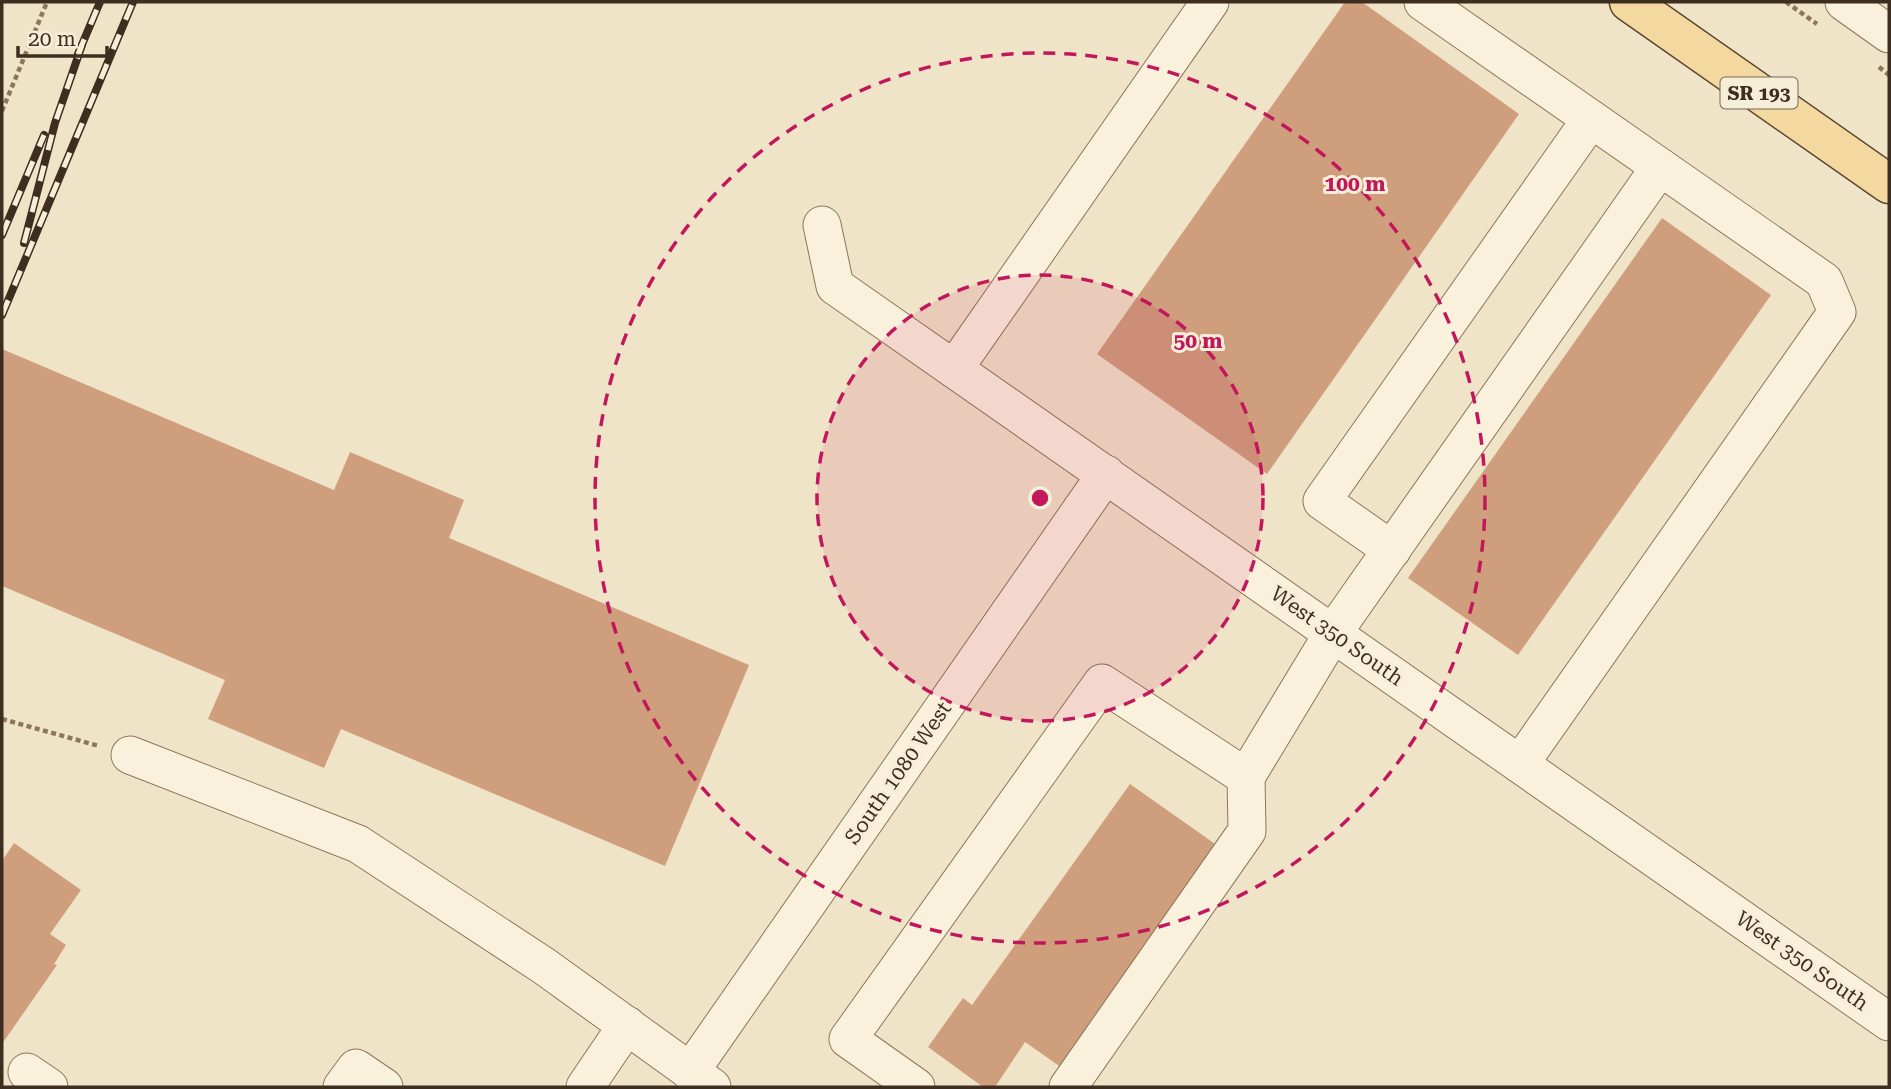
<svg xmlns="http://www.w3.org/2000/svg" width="1891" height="1089" viewBox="0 0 1891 1089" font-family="'Roboto Serif',serif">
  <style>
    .building { fill: #cf9f7d }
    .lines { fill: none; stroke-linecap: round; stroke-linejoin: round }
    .minor-casing { stroke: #8d765c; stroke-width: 39 }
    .major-casing { stroke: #5b4430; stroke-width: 41 }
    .path { stroke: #8d765c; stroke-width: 4.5; stroke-dasharray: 5 3.5; stroke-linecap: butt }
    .minor { stroke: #faf1dc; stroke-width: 37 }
    .major { stroke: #f3d9a0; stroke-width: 38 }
    .rail-casing { stroke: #3d2e20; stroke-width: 8 }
    .rail { stroke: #f7eed8; stroke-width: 5; stroke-dasharray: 16; stroke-linecap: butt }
    .ring { fill: none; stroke: #c2185b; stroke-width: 3.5; stroke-dasharray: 12 9 }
    .labels { text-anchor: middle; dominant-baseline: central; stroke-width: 6; stroke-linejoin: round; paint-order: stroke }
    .shield { fill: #f7eed8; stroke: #756857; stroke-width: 2 }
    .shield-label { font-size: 19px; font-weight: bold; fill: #3d2e20 }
    .street-label { font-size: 21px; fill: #3d2e20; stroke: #f7eed8 }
    .centre { fill: #c2185b; stroke: #f7eed8; stroke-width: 3.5 }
    .ring-label { font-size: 21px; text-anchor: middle; font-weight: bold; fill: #c2185b; stroke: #f7eed8; stroke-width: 6; stroke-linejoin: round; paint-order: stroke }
  </style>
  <rect width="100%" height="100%" fill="#f0e4c8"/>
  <g class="building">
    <polygon points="1345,2 1362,2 1519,114 1267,474 1097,354"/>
    <polygon points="1662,218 1771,295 1518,655 1408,578"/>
    <polygon points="2,349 334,490 350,452 464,500 449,538 749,665 665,866 341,729 324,768 208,719 225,680 2,586"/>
    <polygon points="1130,784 1218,846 1065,1070 1025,1042 995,1087 983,1087 928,1047 963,998 972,1005"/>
    <polygon points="14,843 81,890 50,934 66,945 54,964 57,965 2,1044 2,861"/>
  </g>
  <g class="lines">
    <defs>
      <g id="minor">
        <polyline points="1423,2 1824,281 1837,312 1520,764"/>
        <polyline points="1844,2 1889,34"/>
        <polyline points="822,225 835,286 1889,1022"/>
        <polyline points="954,369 1210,2"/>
        <polyline points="1392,550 1322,501 1591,119"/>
        <polyline points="130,755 358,844 544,966 712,1087"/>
        <polyline points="27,1072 49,1087"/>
        <polyline points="690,1072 1106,474"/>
        <polyline points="342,1087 356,1068 384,1087"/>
        <polyline points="585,1087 627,1025"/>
        <polyline points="916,1087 848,1039 1102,683 1246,777 1333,633 1660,167"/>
        <polyline points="1068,1087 1247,831 1246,777"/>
      </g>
      <polyline id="major" points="1629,2 1889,184"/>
    </defs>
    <use href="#minor" class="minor-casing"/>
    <use href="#major" class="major-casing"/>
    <g class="path">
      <polyline points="1786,2 1817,24"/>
      <polyline points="1879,67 1889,75"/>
      <polyline points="2,111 47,2"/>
      <polyline points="2,719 99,746"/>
    </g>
    <use href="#minor" class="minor"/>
    <use href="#major" class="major"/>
    <defs>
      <g id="rail">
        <polyline points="78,54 100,2"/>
        <polyline points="2,235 44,135"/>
        <polyline points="24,243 55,123 82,45"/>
        <polyline points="2,315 133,2"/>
      </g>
    </defs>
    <use href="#rail" class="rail-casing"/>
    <use href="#rail" class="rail"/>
  </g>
  <circle cx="1040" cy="498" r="223" fill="#c2185b" fill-opacity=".12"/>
  <g class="ring">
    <circle cx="1040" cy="498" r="223"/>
    <circle cx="1040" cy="498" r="445"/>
  </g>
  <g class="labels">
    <rect class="shield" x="1720.5" y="77.5" width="77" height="31" rx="5"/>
    <g class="shield-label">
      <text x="1759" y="93">SR 193</text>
    </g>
    <g class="street-label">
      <text transform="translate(1337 636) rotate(35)">West 350 South</text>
      <text transform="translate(898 773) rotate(-55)">South 1080 West</text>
      <text transform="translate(1802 961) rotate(35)">West 350 South</text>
    </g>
  </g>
  <circle cx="1040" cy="498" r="10" class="centre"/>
  <g class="ring-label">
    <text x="1355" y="191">100 m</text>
    <text x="1198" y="348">50 m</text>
  </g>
  <rect width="1891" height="1089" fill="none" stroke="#3d2e20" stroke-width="7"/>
  <path d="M18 46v10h89v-10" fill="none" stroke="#3d2e20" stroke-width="3.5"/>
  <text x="28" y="46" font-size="21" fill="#3d2e20" stroke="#f7eed8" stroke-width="5" paint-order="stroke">20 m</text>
</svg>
